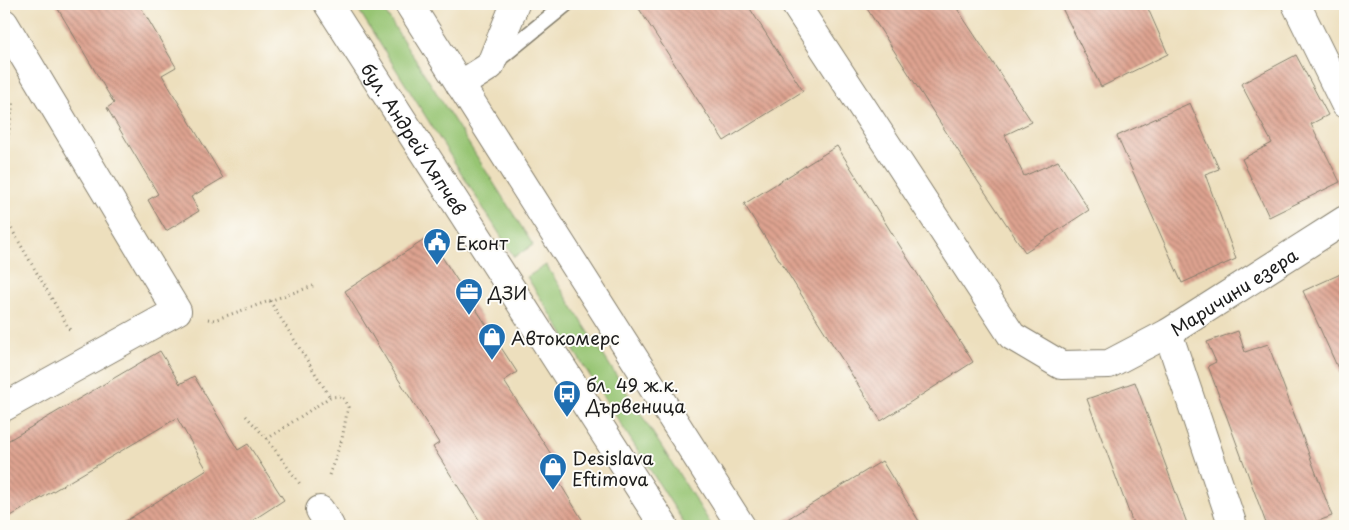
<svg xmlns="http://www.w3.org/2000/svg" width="1349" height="530" viewBox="0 0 1349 530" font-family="'Playpen Sans',sans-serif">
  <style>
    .green { fill: #97c573; stroke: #5a7048 }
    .building { fill: url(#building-back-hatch) }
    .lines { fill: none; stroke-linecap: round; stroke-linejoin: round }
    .service-casing { stroke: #847e6c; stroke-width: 18 }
    .minor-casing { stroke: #847e6c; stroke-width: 30 }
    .secondary-casing { stroke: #847e6c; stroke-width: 30 }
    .path { stroke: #847e6c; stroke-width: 3; stroke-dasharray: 1 4; stroke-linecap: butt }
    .service { stroke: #fff; stroke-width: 15 }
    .minor { stroke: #fff; stroke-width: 28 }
    .secondary { stroke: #fff; stroke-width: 28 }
    .labels { text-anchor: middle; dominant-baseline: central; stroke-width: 4; stroke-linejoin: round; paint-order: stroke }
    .street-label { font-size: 18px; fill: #1c1c1c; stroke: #fdfcf7 }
    .poi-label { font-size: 18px; fill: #1c1c1c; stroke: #fdfcf7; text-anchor: start }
  </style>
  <defs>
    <pattern id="building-back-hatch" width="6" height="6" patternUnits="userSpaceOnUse" patternTransform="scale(1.25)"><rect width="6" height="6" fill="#dea390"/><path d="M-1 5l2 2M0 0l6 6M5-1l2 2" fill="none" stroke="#b38475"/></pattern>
  </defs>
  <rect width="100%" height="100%" fill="#fdfcf7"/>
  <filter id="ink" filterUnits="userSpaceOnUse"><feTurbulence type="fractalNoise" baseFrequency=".02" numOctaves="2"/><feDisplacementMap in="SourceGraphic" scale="10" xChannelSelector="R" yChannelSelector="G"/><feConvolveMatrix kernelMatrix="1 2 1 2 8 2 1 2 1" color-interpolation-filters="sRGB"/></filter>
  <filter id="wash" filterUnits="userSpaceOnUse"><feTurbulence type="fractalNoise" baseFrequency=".0096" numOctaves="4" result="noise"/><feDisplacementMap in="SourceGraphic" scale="20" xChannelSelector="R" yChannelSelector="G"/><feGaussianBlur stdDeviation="1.12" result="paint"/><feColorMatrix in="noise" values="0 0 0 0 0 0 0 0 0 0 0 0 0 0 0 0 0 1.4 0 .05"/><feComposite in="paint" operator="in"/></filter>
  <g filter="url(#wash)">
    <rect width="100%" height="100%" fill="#eddfbd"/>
    <g class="green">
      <polygon points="355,4 380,4 533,245 514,257"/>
      <polygon points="546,265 712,526 686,526 527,277"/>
    </g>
    <g id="blocks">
      <g class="building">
        <polygon points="55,4 139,4 176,67 162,75 223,178 191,197 199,211 166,231 148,200 158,194 107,108 114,103"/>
        <polygon points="636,4 747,4 803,91 724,141"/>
        <polygon points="864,4 954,4 1032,122 1005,135 1024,176 1058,161 1089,210 1025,252 975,177"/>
        <polygon points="1060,4 1146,4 1168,54 1101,87"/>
        <polygon points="1296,55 1328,115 1311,124 1340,182 1269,217 1242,159 1272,143 1241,84"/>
        <polygon points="1190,103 1219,169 1205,174 1236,259 1182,283 1117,136"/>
        <polygon points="837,146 973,362 881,421 744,204"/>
        <polygon points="429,237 517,372 504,381 556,462 550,467 586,526 483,526 433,447 439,443 397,377 345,291"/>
        <polygon points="1345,272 1345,384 1303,291"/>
        <polygon points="1238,331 1245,352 1268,344 1332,516 1305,526 1267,526 1208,366 1216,362 1207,342"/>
        <polygon points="160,351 180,384 194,376 238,450 248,444 284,500 244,526 118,526 207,470 177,418 4,520 4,443"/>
        <polygon points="1135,382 1188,526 1134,526 1087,399"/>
        <polygon points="882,461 922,526 776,526"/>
      </g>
    </g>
  </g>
  <g filter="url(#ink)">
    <use href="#blocks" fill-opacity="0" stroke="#847e6c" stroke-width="1"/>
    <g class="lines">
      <defs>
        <polyline id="service" points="496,61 566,4"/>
        <g id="minor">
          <path id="s1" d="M795,4L1012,336L1061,365L1109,364L1168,333L1345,220"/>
          <polyline points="1296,4 1345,104"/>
          <polyline points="4,23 177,311 4,407"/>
          <polyline points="460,85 490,66 515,4"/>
          <polyline points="1168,333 1233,526"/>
          <polyline points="320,510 330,526"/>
        </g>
        <g id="secondary">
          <path id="s2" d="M328,4L664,526"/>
          <polyline points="409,4 560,242 741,526"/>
        </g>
      </defs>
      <use href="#service" class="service-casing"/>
      <use href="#minor" class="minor-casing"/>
      <use href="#secondary" class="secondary-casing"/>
      <g class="path">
        <polyline points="4,164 13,103"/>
        <polyline points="4,216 71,332"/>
        <polyline points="270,301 330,397"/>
        <polyline points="208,319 214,320 313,286"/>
        <polyline points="246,416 267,439 300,484"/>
        <polyline points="267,439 330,397 342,396 348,407 342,439 328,478"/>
      </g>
      <use href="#service" class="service"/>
      <use href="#minor" class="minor"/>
      <use href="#secondary" class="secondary"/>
    </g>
  </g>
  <defs>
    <symbol id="civic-pin" viewBox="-11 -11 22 30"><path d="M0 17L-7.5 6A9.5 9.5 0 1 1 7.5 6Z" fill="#1f6fb2" stroke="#fdfcf7"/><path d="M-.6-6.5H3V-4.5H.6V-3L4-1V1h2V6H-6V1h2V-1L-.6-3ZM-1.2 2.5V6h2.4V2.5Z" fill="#fff"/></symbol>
    <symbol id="office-pin" viewBox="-11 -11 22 30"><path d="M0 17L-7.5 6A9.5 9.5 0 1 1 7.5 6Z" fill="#1f6fb2" stroke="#fdfcf7"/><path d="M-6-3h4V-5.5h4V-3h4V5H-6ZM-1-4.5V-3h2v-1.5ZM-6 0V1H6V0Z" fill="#fff"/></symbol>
    <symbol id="shop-pin" viewBox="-11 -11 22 30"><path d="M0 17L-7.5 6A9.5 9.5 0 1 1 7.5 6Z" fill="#1f6fb2" stroke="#fdfcf7"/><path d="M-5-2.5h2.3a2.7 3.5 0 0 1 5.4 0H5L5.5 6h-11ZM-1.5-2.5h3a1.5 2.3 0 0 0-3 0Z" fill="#fff"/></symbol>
    <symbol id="bus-pin" viewBox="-11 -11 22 30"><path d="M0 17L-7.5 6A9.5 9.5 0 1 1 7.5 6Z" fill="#1f6fb2" stroke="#fdfcf7"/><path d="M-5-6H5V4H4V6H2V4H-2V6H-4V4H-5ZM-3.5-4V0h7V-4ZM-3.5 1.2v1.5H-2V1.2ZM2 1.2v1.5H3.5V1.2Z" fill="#fff"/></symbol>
  </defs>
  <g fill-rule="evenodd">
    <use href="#civic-pin" x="421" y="226" width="32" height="43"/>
    <use href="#office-pin" x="453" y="276" width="32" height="43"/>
    <use href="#shop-pin" x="476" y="321" width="32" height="43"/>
    <use href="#bus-pin" x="551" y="378" width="32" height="43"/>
    <use href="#shop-pin" x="537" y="451" width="32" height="43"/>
  </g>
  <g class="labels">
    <g class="street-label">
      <text stroke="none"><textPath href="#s2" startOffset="160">бул. Андрей Ляпчев</textPath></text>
      <text stroke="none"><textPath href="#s1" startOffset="646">Маричини езера</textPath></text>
    </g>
    <g class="poi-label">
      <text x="456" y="242">Еконт</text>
      <text x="488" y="292">ДЗИ</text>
      <text x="511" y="337">Автокомерс</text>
      <text x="586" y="384">бл. 49 ж.к.<tspan x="586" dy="21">Дървеница</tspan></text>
      <text x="572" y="457">Desislava<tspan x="572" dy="21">Eftimova</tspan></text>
    </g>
  </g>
  <rect width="1349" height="530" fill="none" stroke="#fdfcf7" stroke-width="20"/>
</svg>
